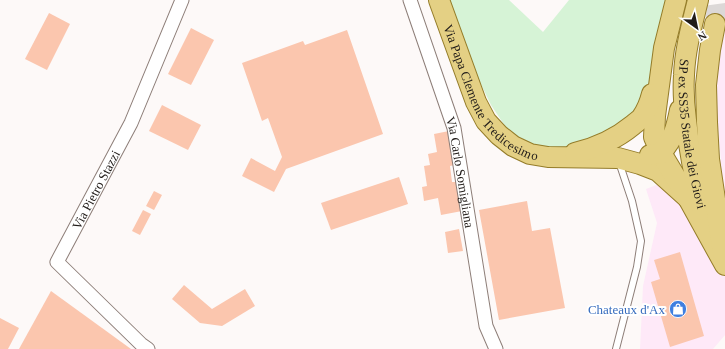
<svg xmlns="http://www.w3.org/2000/svg" width="725" height="349" viewBox="0 0 725 349" font-family="'Times New Roman',serif">
  <style>
    .commercial { fill: #fee9f8 }
    .green { fill: #d6f3d6 }
    .building { fill: #fbc6ae }
    .lines { fill: none; stroke-linecap: round; stroke-linejoin: round }
    .primary-tunnel { stroke: #dcd8d7; stroke-width: 20; stroke-dasharray: 20 10; stroke-linecap: butt }
    .lane-casing { stroke: #8d7e78; stroke-width: 8 }
    .street-casing { stroke: #8d7e78; stroke-width: 15 }
    .primary-casing { stroke: #947c29; stroke-width: 22 }
    .lane { stroke: #fff; stroke-width: 6 }
    .street { stroke: #fff; stroke-width: 13 }
    .primary { stroke: #e4d084; stroke-width: 20 }
    .labels { text-anchor: middle; dominant-baseline: central; stroke-width: 4; stroke-linejoin: round; paint-order: stroke }
    .street-label { font-size: 13px; fill: #211c19; stroke: #fff }
    .shop-label { font-size: 13px; fill: #366cbe; stroke: #fff; text-anchor: end }
  </style>
  <rect width="100%" height="100%" fill="#fdf9f8"/>
  <polygon class="commercial" points="725,22 725,335 713,349 640,349 643,286 657,223 646,189 721,160 714,82"/>
  <polygon class="green" points="448,0 509,0 543,32 569,0 668,0 649,96 620,128 573,146 556,148 533,145 520,140 507,129 491,105 475,72"/>
  <g class="building">
    <polygon points="49,13 70,24 47,70 25,59"/>
    <polygon points="191,28 214,40 191,85 168,74"/>
    <polygon points="347,30 383,134 286,169 274,192 242,176 251,158 275,171 282,157 268,118 262,121 242,63 303,41 305,45"/>
    <polygon points="162,105 201,125 188,150 149,131"/>
    <polygon points="449,131 455,165 450,166 452,182 457,182 462,211 441,215 438,198 424,201 422,187 427,186 424,166 430,165 428,154 437,152 434,134"/>
    <polygon points="399,177 408,204 331,230 321,203"/>
    <polygon points="154,191 162,195 154,210 146,206"/>
    <polygon points="527,201 532,231 550,228 565,308 499,320 479,210"/>
    <polygon points="143,210 151,214 140,235 132,231"/>
    <polygon points="459,229 463,251 448,253 445,232"/>
    <polygon points="680,252 704,336 670,347 651,282 660,279 654,260"/>
    <polygon points="184,285 212,309 245,289 255,306 222,326 200,323 172,299"/>
    <polygon points="51,291 131,349 19,349"/>
    <polygon points="0,318 19,328 8,349 0,349"/>
  </g>
  <g class="lines">
    <polyline class="primary-tunnel" points="715,24 717,8 716,0"/>
    <defs>
      <polyline id="lane" points="616,349 637,267 641,241 632,201 619,162"/>
      <g id="street">
        <path id="s1" d="M410,0L454,128L486,326L496,349"/>
        <path id="s2" d="M148,349L141,344L57,262L131,123L182,0"/>
      </g>
      <g id="primary">
        <path id="s3" d="M439,0L476,102L486,121L499,135L513,146L530,154L548,157L618,158L640,164L658,171L688,198"/>
        <polyline points="676,0 664,48 655,116 654,137 661,153 688,198 725,265"/>
        <path id="s4" d="M698,0C692,25 685,49 684,75C683,90 684,105 686,120C689,151 695,180 703,210"/>
        <polyline points="715,24 710,50 706,85 707,122 709,159 723,253"/>
        <path d="M575,153C596,148 616,139 633,125C636,122 640,120 642,117C647,110 650,102 652,94"/>
        <path d="M650,155L661,153C674,137 676,130 680,110"/>
      </g>
    </defs>
    <use href="#lane" class="lane-casing"/>
    <use href="#street" class="street-casing"/>
    <use href="#primary" class="primary-casing"/>
    <use href="#lane" class="lane"/>
    <use href="#street" class="street"/>
    <use href="#primary" class="primary"/>
  </g>
  <defs>
    <symbol id="shop-disc" viewBox="-11 -11 22 22"><circle r="9.5" fill="#3f7fe0" stroke="#fff"/><path d="M-5-2.5h2.3a2.7 3.5 0 0 1 5.4 0H5L5.5 6h-11ZM-1.5-2.5h3a1.5 2.3 0 0 0-3 0Z" fill="#fff"/></symbol>
  </defs>
  <g fill-rule="evenodd">
    <use href="#shop-disc" x="668" y="299" width="20" height="20"/>
  </g>
  <g class="labels">
    <g class="street-label">
      <text stroke="none"><textPath href="#s3" startOffset="110">Via Papa Clemente Tredicesimo</textPath></text>
      <text stroke="none"><textPath href="#s4" startOffset="136">SP ex SS35 Statale dei Giovi</textPath></text>
      <text stroke="none"><textPath href="#s1" startOffset="180">Via Carlo Somigliana</textPath></text>
      <text stroke="none"><textPath href="#s2" startOffset="208">Via Pietro Stazzi</textPath></text>
    </g>
    <g class="shop-label">
      <text x="665" y="309">Chateaux d'Ax</text>
    </g>
  </g>
  <g transform="translate(697 28) rotate(147)" stroke="#ffffff" stroke-width="3" paint-order="stroke">
  <path d="M0-3L7 15L0 10L-7 15Z" fill="#211c19"/>
  <text y="-6" font-size="11" font-weight="bold" text-anchor="middle" fill="#211c19">N</text>
  </g>
</svg>
